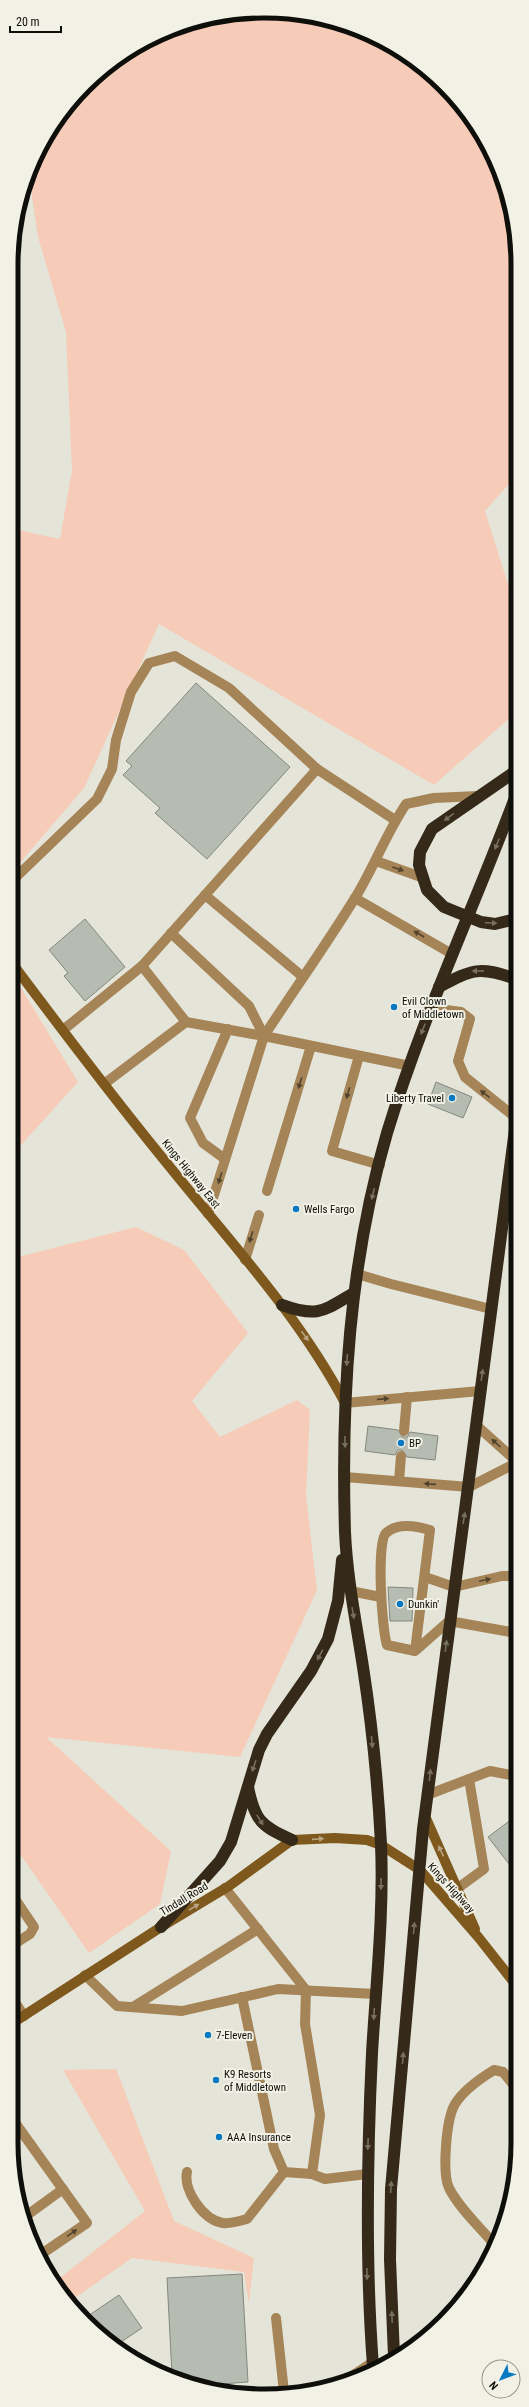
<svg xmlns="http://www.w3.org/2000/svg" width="529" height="2407" viewBox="0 0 529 2407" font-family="'Roboto Condensed',sans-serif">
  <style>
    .green { fill: #f6cbb7 }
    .building { fill: #b6bcb2; stroke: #83887f }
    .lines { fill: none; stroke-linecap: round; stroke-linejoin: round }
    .lane { stroke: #a58457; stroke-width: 10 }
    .secondary { stroke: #7e581d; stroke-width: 10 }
    .highway { stroke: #352919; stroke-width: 12 }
    .oneway { fill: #776f60 }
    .oneway2 { fill: #52432d }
    .oneway3 { fill: #b8a481 }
    .poi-dot { fill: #0778c2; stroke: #f2f1e5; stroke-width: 1.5 }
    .labels { text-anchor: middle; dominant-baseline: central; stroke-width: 4; stroke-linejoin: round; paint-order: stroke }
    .poi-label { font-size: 11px; fill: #0e0e0a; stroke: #f2f1e5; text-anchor: start }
    .street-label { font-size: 11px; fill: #0e0e0a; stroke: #f2f1e5 }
    .rim { fill: none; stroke: #0e0e0a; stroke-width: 5 }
  </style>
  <rect width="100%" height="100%" fill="#e5e4d8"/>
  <g class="green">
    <polygon points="298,13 377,37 444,85 492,153 516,232 516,476 485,511 516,610 516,708 513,715 434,785 159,624 84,788 12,872 13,529 60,539 72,471 66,332 38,237 30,183 45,138 110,63 199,20"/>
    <polygon points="12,973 78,1082 12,1155"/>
    <polygon points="136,1227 184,1250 248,1333 192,1401 220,1437 297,1400 310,1410 306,1496 317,1590 240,1757 46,1737 171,1851 160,1904 89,1953 11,1841 12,1251 22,1256"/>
    <polygon points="116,2069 174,2221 254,2258 249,2303 244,2272 132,2258 69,2302 56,2281 145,2211 63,2070"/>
  </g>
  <g class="building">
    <polygon points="196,683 290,767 207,859 155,813 160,808 123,775 132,766 126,761"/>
    <polygon points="85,919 125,967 85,1001 64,976 68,973 49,950"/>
    <polygon points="436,1082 472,1097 463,1118 428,1104"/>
    <polygon points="368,1426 398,1430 403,1437 407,1437 410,1432 438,1436 435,1460 407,1457 402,1450 398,1450 395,1455 365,1451"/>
    <polygon points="388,1587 413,1588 412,1621 390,1621"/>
    <polygon points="516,1816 516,1873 488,1837"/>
    <polygon points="242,2274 248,2382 208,2385 172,2375 167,2278"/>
    <polygon points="119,2295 142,2328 118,2344 85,2318"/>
  </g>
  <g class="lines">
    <g class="lane">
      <polyline points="376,861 421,877"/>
      <polyline points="12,881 97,799 112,769 116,740 131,692 149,663 175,656 229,688 317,769 395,820"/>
      <polyline points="205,895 303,977"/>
      <polyline points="355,898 452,954"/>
      <polyline points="171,933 249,1006 264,1036"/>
      <polyline points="142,966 317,769"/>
      <polyline points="431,1008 461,1012 470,1019 458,1061 465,1077 516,1118"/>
      <polyline points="63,1030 142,966 186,1022"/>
      <path d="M264,1036C294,990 326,945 355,898C374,867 386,834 406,804L434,798L478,796"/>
      <polyline points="359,1056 332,1151 380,1165"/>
      <polyline points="104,1084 186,1022 264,1036"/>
      <polyline points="225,1159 203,1143 190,1118 228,1029"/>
      <polyline points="267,1191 311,1046"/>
      <polyline points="208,1214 264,1036 410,1066"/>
      <polyline points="245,1260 259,1215"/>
      <polyline points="357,1274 391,1284 491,1309"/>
      <polyline points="345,1403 480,1391"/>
      <polyline points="476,1425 516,1461"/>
      <polyline points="404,1431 407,1397"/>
      <polyline points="345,1477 469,1487 516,1463"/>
      <polyline points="399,1481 401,1456"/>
      <polyline points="425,1577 454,1587 502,1576 516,1576"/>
      <polyline points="350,1591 381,1597"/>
      <path d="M415,1651L430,1530C417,1526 398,1522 386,1533C376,1543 382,1631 387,1645L415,1651L449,1621L516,1633"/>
      <polyline points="427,1795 490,1771 516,1776"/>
      <polyline points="225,1888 306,1990 305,2024 320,2115 312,2174 325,2179 367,2174"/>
      <polyline points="458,1888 484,1869 469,1779"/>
      <polyline points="11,1946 30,1934 34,1927 11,1893"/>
      <polyline points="85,1975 117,2006 182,2011 278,1989 375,1994"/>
      <polyline points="11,1996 24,2016"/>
      <polyline points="242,1997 274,2149 284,2172 312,2174"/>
      <polyline points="133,2007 258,1929"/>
      <polyline points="11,2117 87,2223 40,2255"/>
      <path d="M187,2172C183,2190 203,2220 223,2223C231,2224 239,2221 247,2219L284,2172"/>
      <polyline points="26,2216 63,2189"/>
      <path d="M493,2243C479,2226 459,2208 449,2188C442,2173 446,2119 455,2104C463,2091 481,2078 494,2070L503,2072L516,2088"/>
      <polyline points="276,2318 284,2392"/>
      <polyline points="349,2378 373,2362"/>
    </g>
    <g class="secondary">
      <path d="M12,963C65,1034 118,1104 174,1172C234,1246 300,1318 345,1403"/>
      <polyline points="425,1816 475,1929"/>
      <polyline points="11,2024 161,1927 229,1886 292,1840 335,1838 367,1840 381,1845 420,1870 479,1938 516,1985"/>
    </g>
    <g class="highway">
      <polyline points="516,919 495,924 481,922 444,907 427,890 419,865 420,852 432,829 516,771"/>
      <path d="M439,987C473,969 479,966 516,979"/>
      <path d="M282,1305C318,1318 323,1311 354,1293"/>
      <path d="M248,1787C255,1822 262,1826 292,1840"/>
      <polyline points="161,1927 220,1861 231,1842 259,1750 267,1734 311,1671 328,1639 338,1601 342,1560"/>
      <polyline points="394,2356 390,2259 391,2189 423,1829 516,1122"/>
      <path d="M373,2366C365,2261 367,2158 372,2053C376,1984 384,1913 381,1844C378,1785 372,1725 363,1667C356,1622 347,1578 345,1532C341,1398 349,1263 387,1133C422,1017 474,908 516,795"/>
    </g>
  </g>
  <defs><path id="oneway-solid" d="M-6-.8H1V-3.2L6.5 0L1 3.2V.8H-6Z"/></defs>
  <g class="oneway">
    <use href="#oneway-solid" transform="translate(449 817) rotate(143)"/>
    <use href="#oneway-solid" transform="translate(497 844) rotate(112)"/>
    <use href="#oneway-solid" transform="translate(491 923) rotate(3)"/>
    <use href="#oneway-solid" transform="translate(478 971) rotate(179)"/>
    <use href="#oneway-solid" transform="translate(423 1029) rotate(112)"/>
    <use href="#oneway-solid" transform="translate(373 1194) rotate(103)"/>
    <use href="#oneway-solid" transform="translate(347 1360) rotate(94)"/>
    <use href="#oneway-solid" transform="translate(482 1375) rotate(-82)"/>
    <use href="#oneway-solid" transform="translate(345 1442) rotate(89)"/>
    <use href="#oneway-solid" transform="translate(464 1518) rotate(-81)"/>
    <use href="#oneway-solid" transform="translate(353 1613) rotate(80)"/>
    <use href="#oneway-solid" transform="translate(446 1646) rotate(-83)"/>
    <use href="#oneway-solid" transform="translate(320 1655) rotate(118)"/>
    <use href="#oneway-solid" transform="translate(372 1742) rotate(85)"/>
    <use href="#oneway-solid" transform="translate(254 1766) rotate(109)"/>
    <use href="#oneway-solid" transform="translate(430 1775) rotate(-83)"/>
    <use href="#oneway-solid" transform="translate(260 1820) rotate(58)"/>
    <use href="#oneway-solid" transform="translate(381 1884) rotate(91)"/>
    <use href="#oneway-solid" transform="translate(414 1928) rotate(-85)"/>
    <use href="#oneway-solid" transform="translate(374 2014) rotate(93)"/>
    <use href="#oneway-solid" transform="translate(403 2058) rotate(-85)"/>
    <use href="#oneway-solid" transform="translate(368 2144) rotate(92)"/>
    <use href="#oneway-solid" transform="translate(391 2187) rotate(-86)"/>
    <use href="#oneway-solid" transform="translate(367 2274) rotate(89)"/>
    <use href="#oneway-solid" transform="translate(392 2317) rotate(-92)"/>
  </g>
  <g class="oneway2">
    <use href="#oneway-solid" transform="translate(398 869) rotate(19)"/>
    <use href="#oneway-solid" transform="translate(419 934) rotate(-150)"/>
    <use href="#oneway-solid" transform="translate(300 1083) rotate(107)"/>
    <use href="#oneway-solid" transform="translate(348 1093) rotate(106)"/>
    <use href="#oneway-solid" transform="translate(485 1094) rotate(-142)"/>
    <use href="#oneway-solid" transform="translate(220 1178) rotate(107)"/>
    <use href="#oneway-solid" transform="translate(251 1237) rotate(107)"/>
    <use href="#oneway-solid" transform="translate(383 1399) rotate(-5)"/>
    <use href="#oneway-solid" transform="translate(496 1443) rotate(-138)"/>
    <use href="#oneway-solid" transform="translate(430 1484) rotate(-176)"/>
    <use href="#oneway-solid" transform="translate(485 1580) rotate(-12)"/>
    <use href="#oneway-solid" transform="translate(72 2233) rotate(-34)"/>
  </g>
  <g class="oneway3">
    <use href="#oneway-solid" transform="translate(305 1336) rotate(54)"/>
    <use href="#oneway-solid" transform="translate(318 1839) rotate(-4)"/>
    <use href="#oneway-solid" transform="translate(441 1851) rotate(-115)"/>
    <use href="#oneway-solid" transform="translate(194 1907) rotate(-31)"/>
  </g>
  <g class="poi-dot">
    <circle cx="394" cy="1007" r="4"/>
    <circle cx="452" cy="1098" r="4"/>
    <circle cx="296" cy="1209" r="4"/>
    <circle cx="401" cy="1443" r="4"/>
    <circle cx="400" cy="1604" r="4"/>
    <circle cx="208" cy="2035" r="4"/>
    <circle cx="216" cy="2080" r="4"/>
    <circle cx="219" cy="2137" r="4"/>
  </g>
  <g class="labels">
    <g class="poi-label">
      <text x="402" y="1001">Evil Clown<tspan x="402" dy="13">of Middletown</tspan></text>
      <text x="444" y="1098" text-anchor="end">Liberty Travel</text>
      <text x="304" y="1209">Wells Fargo</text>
      <text x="409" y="1443">BP</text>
      <text x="408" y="1604">Dunkin'</text>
      <text x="216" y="2035">7-Eleven</text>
      <text x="224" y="2074">K9 Resorts<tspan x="224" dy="13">of Middletown</tspan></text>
      <text x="227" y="2137">AAA Insurance</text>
    </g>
    <g class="street-label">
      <text transform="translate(191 1174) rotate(51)">Kings Highway East</text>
      <text transform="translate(451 1888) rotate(48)">Kings Highway</text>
      <text transform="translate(184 1899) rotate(-31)">Tindall Road</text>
    </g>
  </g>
  <path d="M0 0H529V2407H0ZM264 18H265A246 246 0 0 1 511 264V2143A246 246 0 0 1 265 2389H264A246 246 0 0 1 18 2143V264A246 246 0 0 1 264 18Z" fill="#f2f1e5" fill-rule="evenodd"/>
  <path class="rim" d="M264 18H265A246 246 0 0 1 511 264V2143A246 246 0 0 1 265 2389H264A246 246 0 0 1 18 2143V264A246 246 0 0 1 264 18Z"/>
  <g transform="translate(501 2379) rotate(228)"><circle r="19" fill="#f2f1e5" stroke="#97968d"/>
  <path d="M0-3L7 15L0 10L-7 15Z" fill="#0778c2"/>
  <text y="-6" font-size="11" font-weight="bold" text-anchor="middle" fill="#0e0e0a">N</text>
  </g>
  <path d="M10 26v6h51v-6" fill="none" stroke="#0e0e0a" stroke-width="2"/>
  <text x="16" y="26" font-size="12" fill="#0e0e0a" stroke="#f2f1e5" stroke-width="3" paint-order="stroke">20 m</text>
</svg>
